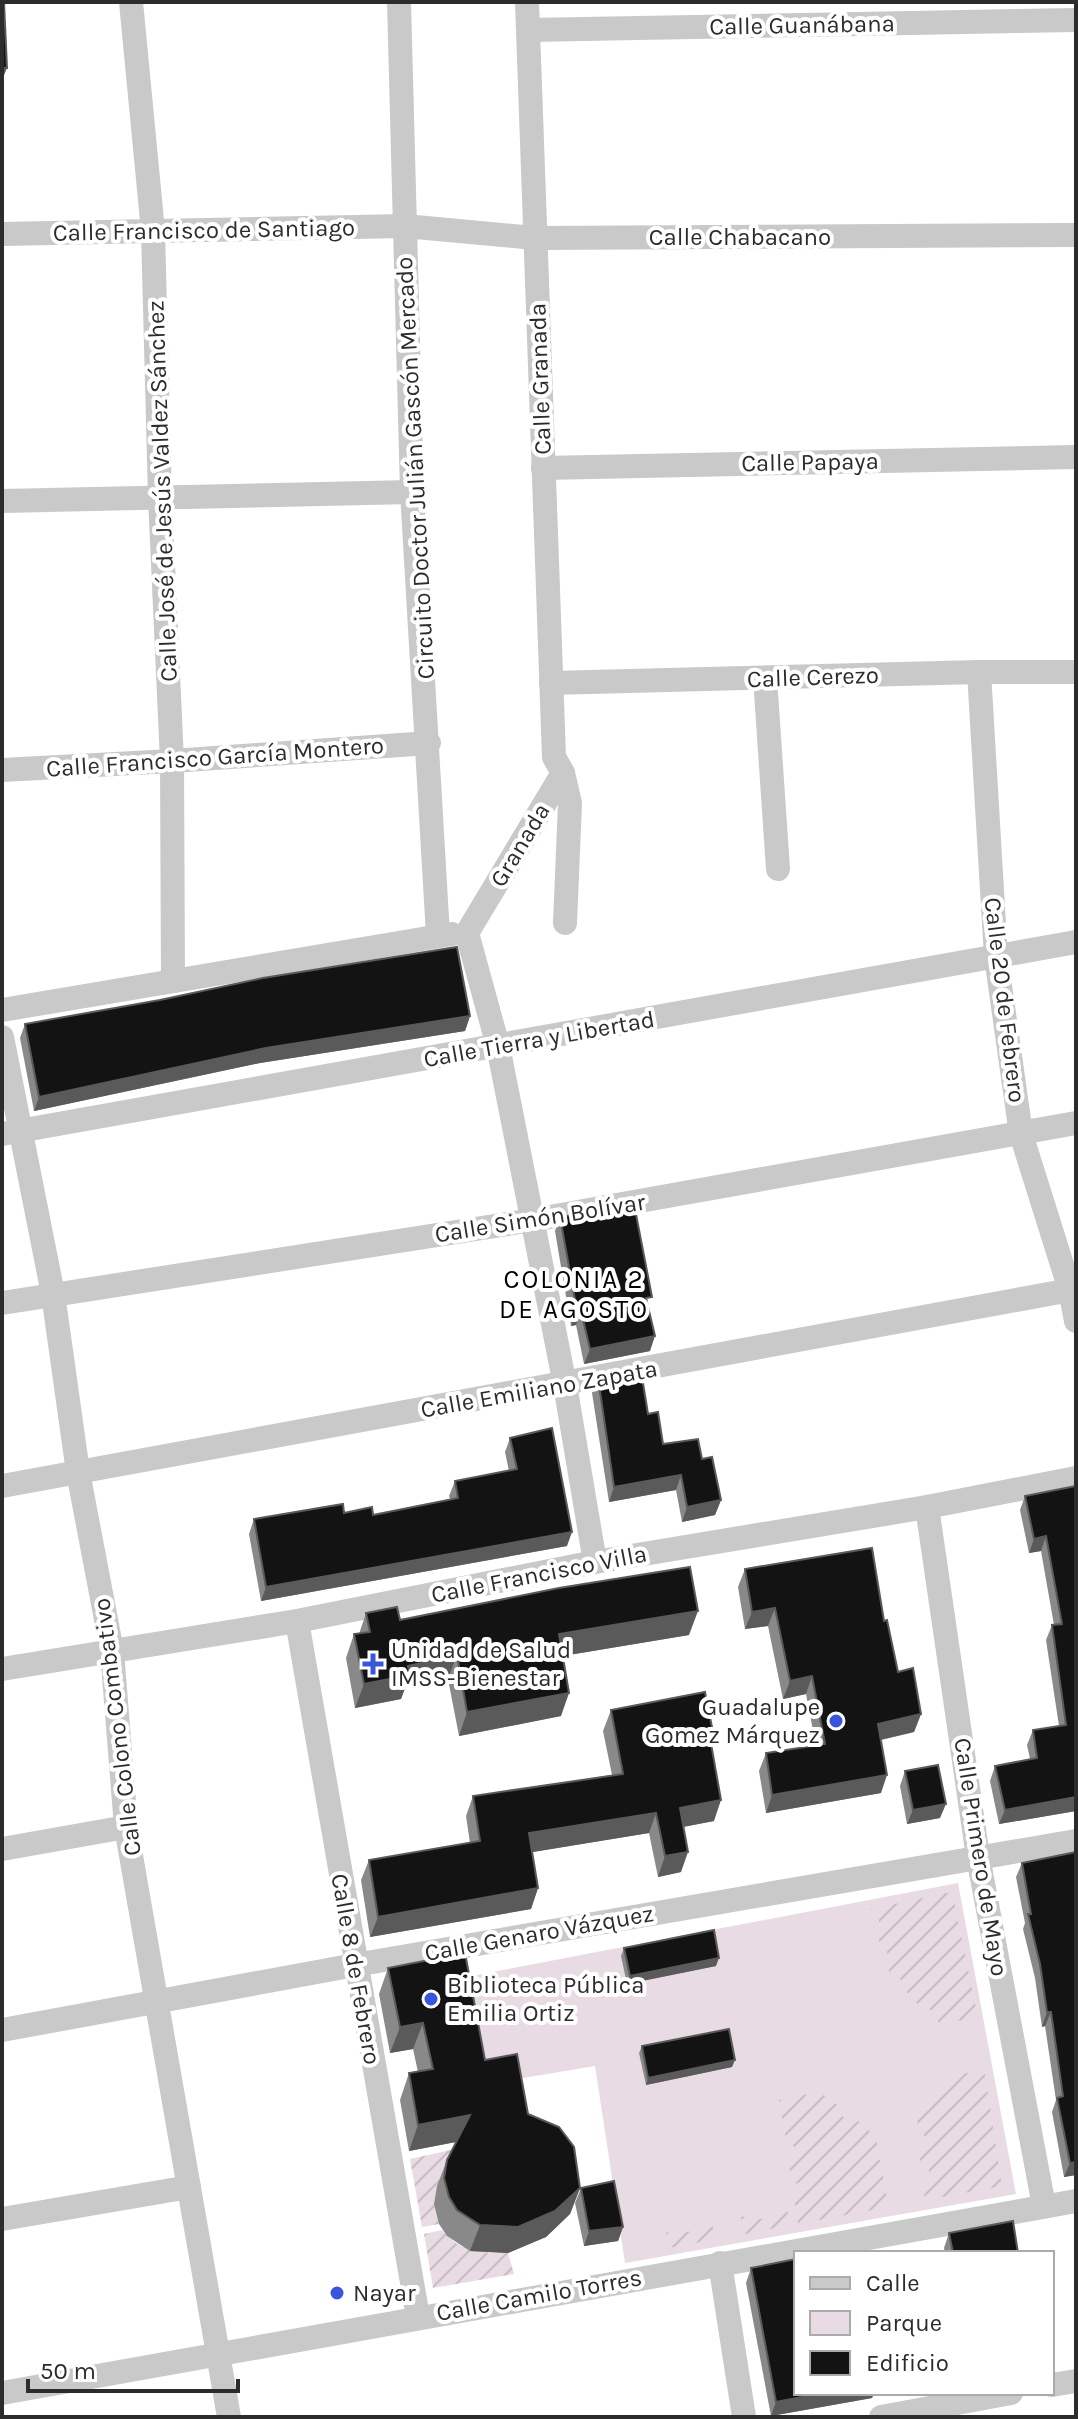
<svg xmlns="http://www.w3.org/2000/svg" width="1078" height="2419" viewBox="0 0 1078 2419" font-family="Karla,sans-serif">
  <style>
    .green { fill: #e9dbe4 }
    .garden { fill: url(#garden-furrows) }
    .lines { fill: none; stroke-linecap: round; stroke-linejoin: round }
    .street { stroke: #c9c9c9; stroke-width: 24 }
    .wall { fill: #898989 }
    .shaded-wall { fill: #5a5a5a }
    .building { fill: #131313; stroke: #5a5a5a; stroke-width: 2 }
    .poi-dot { fill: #3955d9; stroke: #fff; stroke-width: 3 }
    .labels { text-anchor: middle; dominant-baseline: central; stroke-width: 8; stroke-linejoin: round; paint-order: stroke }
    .street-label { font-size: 24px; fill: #2c2c2c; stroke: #fff }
    .poi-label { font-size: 24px; fill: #2c2c2c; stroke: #fff; text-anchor: start }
    .neighbourhood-label { font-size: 26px; letter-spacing: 2px; fill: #000; stroke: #fff }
  </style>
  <defs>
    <pattern id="garden-furrows" width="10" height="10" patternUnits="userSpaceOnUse" patternTransform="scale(2)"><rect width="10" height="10" fill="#e9dbe4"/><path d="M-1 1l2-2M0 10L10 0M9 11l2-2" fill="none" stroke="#c8bcc4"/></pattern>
  </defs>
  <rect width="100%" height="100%" fill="#fff"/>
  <polygon class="green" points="958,1883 1016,2194 625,2263 595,2066 476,2086 456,1979"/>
  <g class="garden">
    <polygon points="952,1892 978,2018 940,2023 929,2015 932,2011 922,2002 918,2004 902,1987 905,1984 895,1974 892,1977 885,1963 889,1961 886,1948 881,1949 876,1930 881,1929 878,1917 873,1917 871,1909"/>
    <polygon points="984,2068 1002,2186 925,2200 923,2185 931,2183 929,2169 921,2171 919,2145 926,2143 923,2131 918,2131 917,2114 921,2106 928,2111 936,2101 931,2096 960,2075"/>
    <polygon points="819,2092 846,2111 842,2116 852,2126 858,2121 876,2137 878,2147 872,2149 875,2160 880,2160 884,2181 879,2183 881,2194 886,2193 889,2207 798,2224 794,2197 801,2196 799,2183 792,2184 788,2159 795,2158 794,2146 787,2146 779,2100"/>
    <polygon points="464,2147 439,2224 422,2227 410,2159"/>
    <polygon points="787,2208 790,2225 744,2234 741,2217 753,2215 755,2220 776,2216 775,2210"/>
    <polygon points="712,2223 715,2239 669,2248 666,2233 677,2230 678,2234 702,2229 702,2225"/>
    <path d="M442,2230C460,2252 481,2253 508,2253L514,2274L433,2288L424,2234Z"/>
  </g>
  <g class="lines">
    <g class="street">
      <polyline points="131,2 153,231 160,498 172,761 173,981"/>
      <polyline points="399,2 412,492 438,935"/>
      <polyline points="528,30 1076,20"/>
      <polyline points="2,234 405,226 535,238 1076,235"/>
      <polyline points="543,468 1076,457"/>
      <polyline points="2,501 412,492"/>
      <polyline points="979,672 996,957 1021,1134 1070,1290 1076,1321"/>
      <polyline points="765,678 778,869"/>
      <polyline points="551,683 979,672 1076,672"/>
      <polyline points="2,770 172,761 429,743"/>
      <polyline points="563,773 570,803 565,923"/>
      <polyline points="467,933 563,773 554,757 527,2"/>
      <polyline points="467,933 498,1046 565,1385 595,1562"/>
      <polyline points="2,1010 452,934"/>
      <polyline points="2,1037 53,1294 78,1472 112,1651 126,1827 229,2417"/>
      <polyline points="2,1134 1076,942"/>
      <polyline points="2,1303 533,1220 1076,1123"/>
      <polyline points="2,1486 1076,1289"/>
      <polyline points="927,1507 978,1857 1044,2206"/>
      <polyline points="297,1621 418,2317"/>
      <polyline points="2,1669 297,1621 595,1562 927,1507 1076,1478"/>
      <polyline points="2,1849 126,1827"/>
      <polyline points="2,2030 355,1965 1076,1841"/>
      <polyline points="2,2219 189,2187"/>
      <polyline points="720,2263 744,2417"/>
      <polyline points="1052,2385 1076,2381"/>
      <polyline points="2,2393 1076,2201"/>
      <polyline points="881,2417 1011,2393"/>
    </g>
  </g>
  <g class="wall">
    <polygon points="470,1016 465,1031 260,1063 34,1111 20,1038 25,1024"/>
    <polygon points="560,1217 648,1307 650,1351 584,1364 576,1325 571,1326 555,1231"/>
    <polygon points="598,1378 648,1414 663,1444 702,1459 721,1500 715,1515 682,1522 676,1490 609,1502 592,1393"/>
    <polygon points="510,1438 567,1546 261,1601 249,1534 254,1519 344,1513 373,1515 450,1499 449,1496 455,1481 509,1471 505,1452"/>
    <polygon points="1076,1486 1076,1811 999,1824 990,1781 995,1766 1030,1759 1027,1745 1033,1730 1059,1726 1046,1640 1052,1625 1054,1625 1041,1551 1029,1553 1020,1510 1025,1496"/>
    <polygon points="745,1569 884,1621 898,1672 921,1714 914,1732 881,1740 881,1793 766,1813 759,1771 766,1753 816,1746 806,1694 783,1699 768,1626 745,1629 738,1587"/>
    <polygon points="366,1613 400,1620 689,1635 563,1656 561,1716 459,1736 448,1679 405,1688 401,1699 355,1708 346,1658 354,1634 359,1634"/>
    <polygon points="611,1710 711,1745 714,1821 683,1827 681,1872 658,1877 649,1833 532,1852 538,1888 531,1909 370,1937 361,1880 369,1860 470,1843 466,1816 473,1796 612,1775 603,1731"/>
    <polygon points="905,1771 940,1818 907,1824 900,1786"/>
    <polygon points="1076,1852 1076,2175 1064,2177 1052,2112 1056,2100 1045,2026 1042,2027 1035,1978 1023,1929 1025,1923 1016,1877 1022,1863"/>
    <polygon points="624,1948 716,1966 627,1984 621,1956"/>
    <polygon points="388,1968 485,2060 528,2114 580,2188 570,2214 546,2237 508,2253 470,2251 447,2236 439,2224 434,2204 437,2186 447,2160 456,2142 409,2151 400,2100 409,2073 418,2072 413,2049 390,2053 379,1994"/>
    <polygon points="642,2046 732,2067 646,2085 639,2053"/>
    <polygon points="581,2188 623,2227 618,2241 584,2246 575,2203"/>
    <polygon points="949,2233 1018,2253 945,2253 944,2248"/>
    <polygon points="751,2268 796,2393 874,2393 872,2398 771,2416 746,2283"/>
  </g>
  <g class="shaded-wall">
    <polygon points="2,68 7,68 2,80"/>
    <polygon points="470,1016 465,1031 260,1063 34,1111 39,1097 266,1048"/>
    <polygon points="577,1311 581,1311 576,1325 571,1326"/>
    <polygon points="655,1336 650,1351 584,1364 590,1349"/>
    <polygon points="681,1475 676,1490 609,1502 614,1487"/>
    <polygon points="721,1500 715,1515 682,1522 687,1507"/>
    <polygon points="572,1532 567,1546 261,1601 266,1587"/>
    <polygon points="1046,1536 1041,1551 1029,1553 1034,1539"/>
    <polygon points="775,1608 768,1626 745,1629 752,1612"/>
    <polygon points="698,1611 689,1635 550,1658 559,1634"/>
    <polygon points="457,1655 448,1679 405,1688 401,1699 355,1708 364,1684 408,1666"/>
    <polygon points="812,1676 806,1694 783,1699 790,1681"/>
    <polygon points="569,1693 561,1716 459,1736 467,1712"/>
    <polygon points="921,1714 914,1732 871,1742 878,1724"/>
    <polygon points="887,1775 881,1793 766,1813 772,1795"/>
    <polygon points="1076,1797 1076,1811 999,1824 1005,1810"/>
    <polygon points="721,1800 714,1821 672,1829 680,1808"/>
    <polygon points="946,1804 940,1818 907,1824 913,1810"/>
    <polygon points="656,1813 649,1833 521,1854 529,1833"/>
    <polygon points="688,1852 681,1872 658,1877 665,1856"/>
    <polygon points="538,1888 531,1909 370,1937 378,1917"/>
    <polygon points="719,1958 716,1966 627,1984 630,1976"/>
    <polygon points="1047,2012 1051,2012 1045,2026 1042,2027"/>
    <polygon points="423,2023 413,2049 390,2053 400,2027"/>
    <polygon points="735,2060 732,2067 646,2085 648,2078"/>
    <polygon points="470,2115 461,2141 409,2151 418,2125"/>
    <polygon points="1076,2162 1076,2175 1064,2177 1070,2163"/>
    <polygon points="580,2188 570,2214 546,2237 508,2253 470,2251 480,2225"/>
    <polygon points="623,2227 618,2241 584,2246 589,2231"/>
    <polygon points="823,2393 874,2393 872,2398 771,2416 776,2402"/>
  </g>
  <g class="building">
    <polygon points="2,2 4,2 7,68 2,68"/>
    <polygon points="457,947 470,1016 266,1048 39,1097 25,1024 160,1000 263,978"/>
    <polygon points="634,1204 652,1297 646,1298 655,1336 590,1349 581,1311 577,1311 560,1217"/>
    <polygon points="641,1371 648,1414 658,1412 663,1444 698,1439 702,1459 712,1457 721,1500 687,1507 681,1475 614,1487 598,1378"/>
    <polygon points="552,1428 572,1532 266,1587 254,1519 343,1504 344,1513 372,1507 373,1515 458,1498 455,1481 517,1469 510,1438"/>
    <polygon points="1076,1486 1076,1797 1005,1810 995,1766 1037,1758 1033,1730 1066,1725 1052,1625 1062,1624 1046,1536 1034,1539 1025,1496"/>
    <polygon points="872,1548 884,1621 887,1620 898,1672 913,1668 921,1714 878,1724 887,1775 772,1795 766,1753 825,1744 812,1676 790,1681 775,1608 752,1612 745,1569"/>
    <polygon points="690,1567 698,1611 559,1634 569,1693 467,1712 457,1655 408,1666 410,1675 364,1684 354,1634 370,1632 366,1613 397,1607 400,1620 559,1588"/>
    <polygon points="705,1692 714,1737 710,1738 721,1800 680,1808 688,1852 665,1856 656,1813 529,1833 538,1888 378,1917 369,1860 480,1841 473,1796 623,1774 611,1710"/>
    <polygon points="938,1765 946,1804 913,1810 905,1771"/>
    <polygon points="1076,1852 1076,2162 1070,2163 1057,2098 1063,2096 1051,2012 1047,2012 1040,1964 1028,1914 1031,1914 1022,1863"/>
    <polygon points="714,1930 719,1958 630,1976 624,1948"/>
    <polygon points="465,1953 485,2060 517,2054 528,2114 559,2127 574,2147 580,2188 555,2211 518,2227 480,2225 457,2210 449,2197 444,2178 447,2160 470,2115 418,2125 409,2073 433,2069 423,2023 400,2027 388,1968"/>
    <polygon points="729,2029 735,2060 648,2078 642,2046"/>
    <polygon points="614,2181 623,2227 589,2231 581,2188"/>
    <polygon points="1013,2221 1018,2253 953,2253 949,2233"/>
    <polygon points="796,2259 796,2393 823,2393 776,2402 751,2268"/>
  </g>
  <g class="poi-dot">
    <path d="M369 1652h8v8h8v8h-8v8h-8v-8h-8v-8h8z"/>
    <circle cx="836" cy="1721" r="8"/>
    <circle cx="431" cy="1999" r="8"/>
    <circle cx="337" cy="2293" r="8"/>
  </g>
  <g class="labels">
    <g class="street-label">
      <text transform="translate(802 25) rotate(-1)">Calle Guanábana</text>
      <text transform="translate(204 230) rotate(-1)">Calle Francisco de Santiago</text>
      <text x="740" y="237">Calle Chabacano</text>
      <text transform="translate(540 379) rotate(-92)">Calle Granada</text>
      <text transform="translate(810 462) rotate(-1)">Calle Papaya</text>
      <text transform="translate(415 468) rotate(-93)">Circuito Doctor Julián Gascón Mercado</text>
      <text transform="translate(162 491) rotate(-92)">Calle José de Jesús Valdez Sánchez</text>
      <text transform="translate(813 677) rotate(-2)">Calle Cerezo</text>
      <text transform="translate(215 757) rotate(-4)">Calle Francisco García Montero</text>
      <text transform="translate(520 845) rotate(-59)">Granada</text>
      <text transform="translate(1005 1000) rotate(83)">Calle 20 de Febrero</text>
      <text transform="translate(539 1039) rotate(-10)">Calle Tierra y Libertad</text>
      <text transform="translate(540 1218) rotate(-9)">Calle Simón Bolívar</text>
      <text transform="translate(539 1389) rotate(-10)">Calle Emiliano Zapata</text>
      <text transform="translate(539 1574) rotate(-11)">Calle Francisco Villa</text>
      <text transform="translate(117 1727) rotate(-97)">Calle Colono Combativo</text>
      <text transform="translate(981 1857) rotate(81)">Calle Primero de Mayo</text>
      <text transform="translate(539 1933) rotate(-10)">Calle Genaro Vázquez</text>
      <text transform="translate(356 1969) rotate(80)">Calle 8 de Febrero</text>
      <text transform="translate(539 2295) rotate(-10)">Calle Camilo Torres</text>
    </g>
    <g class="poi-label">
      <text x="391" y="1650">Unidad de Salud<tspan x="391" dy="28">IMSS-Bienestar</tspan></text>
      <text x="820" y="1707" text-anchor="end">Guadalupe<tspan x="820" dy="28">Gomez Márquez</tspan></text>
      <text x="447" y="1985">Biblioteca Pública<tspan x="447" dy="28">Emilia Ortiz</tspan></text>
      <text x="353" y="2293">Nayar</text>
    </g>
    <g class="neighbourhood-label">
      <text x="574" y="1279">COLONIA 2<tspan x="574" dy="30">DE AGOSTO</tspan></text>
    </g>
  </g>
  <rect width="1078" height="2419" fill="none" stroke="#2c2c2c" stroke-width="8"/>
  <rect x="794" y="2251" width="260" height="144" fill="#ffffff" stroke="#ababab" stroke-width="2"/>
  <rect x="810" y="2277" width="40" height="12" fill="#c9c9c9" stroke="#ababab" stroke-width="2"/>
  <text x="866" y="2291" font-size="24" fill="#2c2c2c">Calle</text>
  <rect x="810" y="2311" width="40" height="24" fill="#e9dbe4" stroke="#ababab" stroke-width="2"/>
  <text x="866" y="2331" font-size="24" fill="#2c2c2c">Parque</text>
  <rect x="810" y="2351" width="40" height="24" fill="#131313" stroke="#ababab" stroke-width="2"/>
  <text x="866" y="2371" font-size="24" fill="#2c2c2c">Edificio</text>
  <path d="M28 2379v12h210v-12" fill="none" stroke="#2c2c2c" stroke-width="4"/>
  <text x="40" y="2379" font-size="24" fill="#2c2c2c" stroke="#ffffff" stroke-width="6" paint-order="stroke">50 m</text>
</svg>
